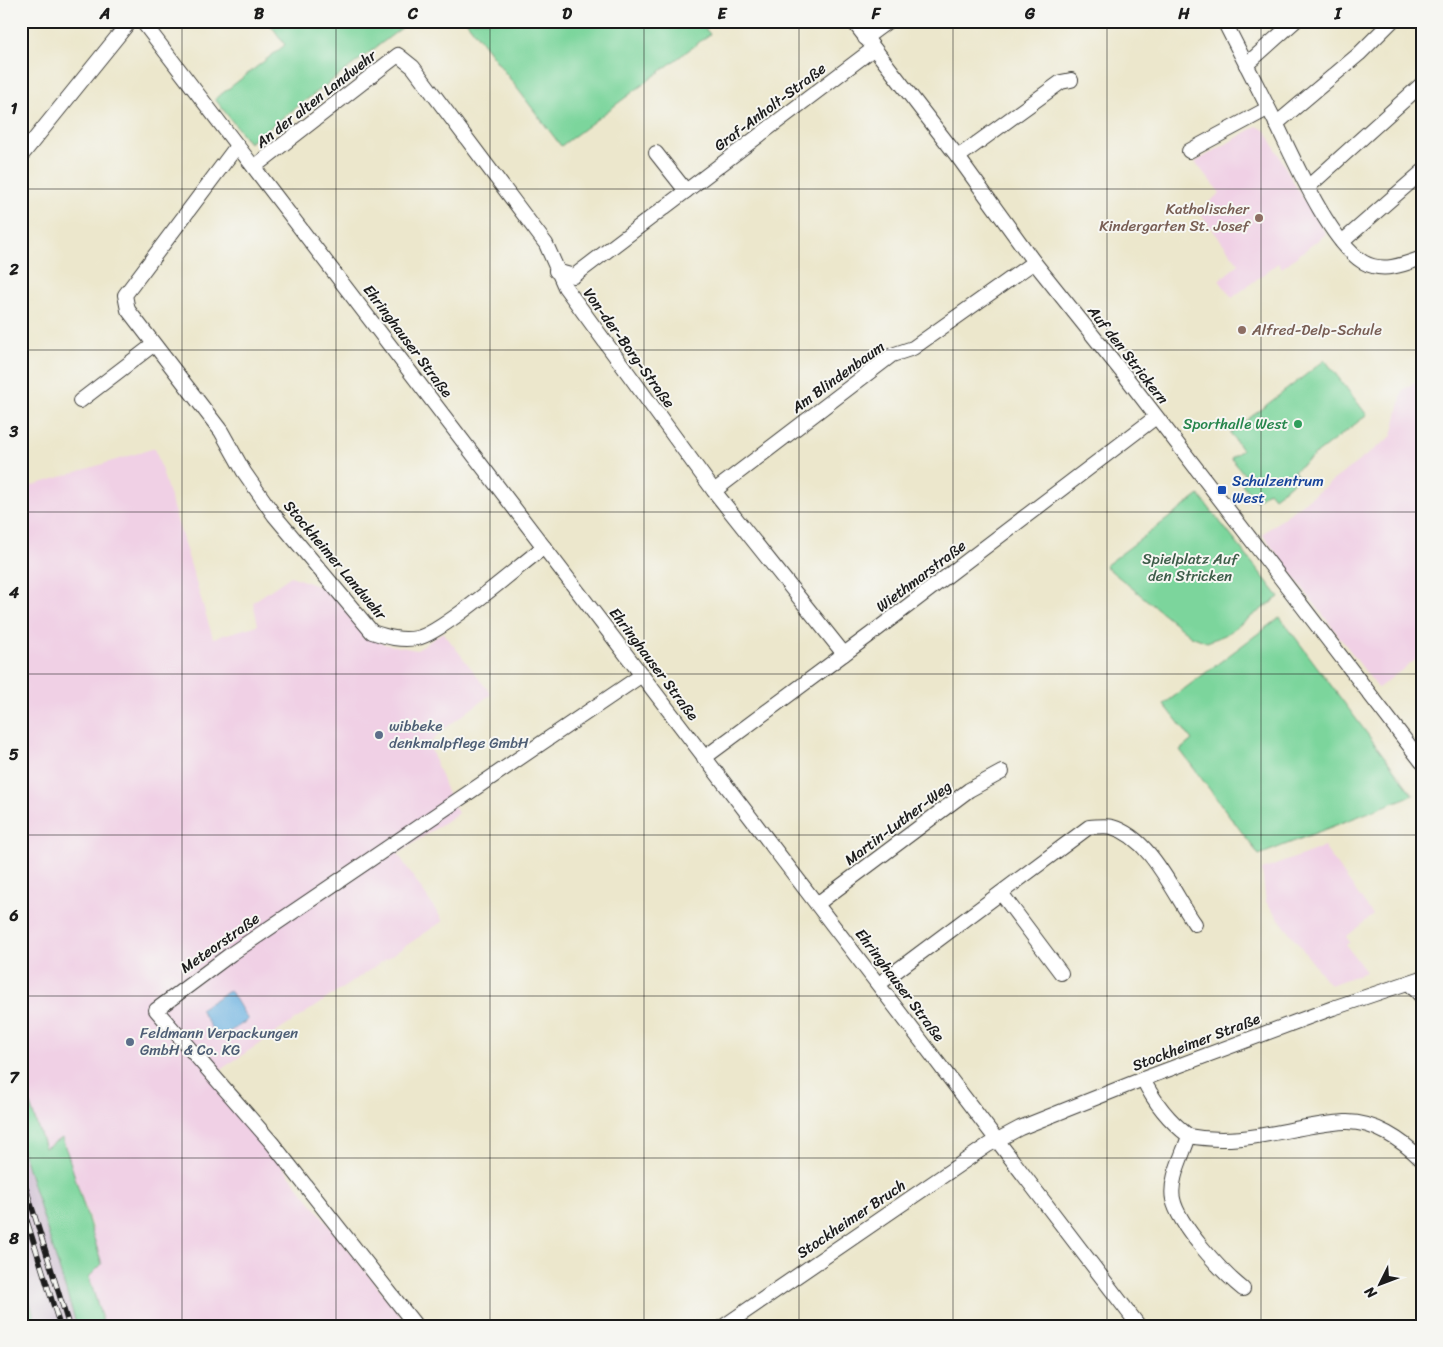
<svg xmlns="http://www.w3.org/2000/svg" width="1443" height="1347" viewBox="0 0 1443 1347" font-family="Sriracha,sans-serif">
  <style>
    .built { fill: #f0d0e5 }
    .industrial { fill: #cebed2 }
    .green { fill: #7bd59c; stroke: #4c785c }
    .water { fill: #6ab1e1; stroke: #43667e }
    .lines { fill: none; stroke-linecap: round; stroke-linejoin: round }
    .minor-casing { stroke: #3b3a36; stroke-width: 16 }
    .minor { stroke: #fff; stroke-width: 14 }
    .rail-casing { stroke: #1c1c1c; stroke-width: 5.5 }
    .rail { stroke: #f6f6f2; stroke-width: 4; stroke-dasharray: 11; stroke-linecap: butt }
    .grid { fill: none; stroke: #1c1c1c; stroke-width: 1; stroke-opacity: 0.55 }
    .education-dot { fill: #8d6e63; stroke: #f6f6f2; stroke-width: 2 }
    .leisure-dot { fill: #2e9e5b; stroke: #f6f6f2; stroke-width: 2 }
    .transit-dot { fill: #1a4fb4; stroke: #f6f6f2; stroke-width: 2 }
    .service-dot { fill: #5c6f8a; stroke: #f6f6f2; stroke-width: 2 }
    .labels { text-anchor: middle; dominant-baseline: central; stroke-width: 4; stroke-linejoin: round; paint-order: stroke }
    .street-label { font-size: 15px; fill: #1c1c1c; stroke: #f6f6f2 }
    .education-label { font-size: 15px; fill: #785e54; stroke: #f6f6f2; text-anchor: end }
    .leisure-label { font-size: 15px; fill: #27864d; stroke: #f6f6f2; text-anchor: end }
    .transit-label { font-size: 15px; fill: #164399; stroke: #f6f6f2; text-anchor: start }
    .park-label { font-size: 15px; fill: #3d5d49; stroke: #f6f6f2 }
    .service-label { font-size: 15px; fill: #4e5e75; stroke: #f6f6f2; text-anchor: start }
    .neatline { fill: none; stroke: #1c1c1c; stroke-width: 2 }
    .grid-label { font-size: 16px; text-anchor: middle; font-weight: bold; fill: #1c1c1c }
  </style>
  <rect width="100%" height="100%" fill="#f6f6f2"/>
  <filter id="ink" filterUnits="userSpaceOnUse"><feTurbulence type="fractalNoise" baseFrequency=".02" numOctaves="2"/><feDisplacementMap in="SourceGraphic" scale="10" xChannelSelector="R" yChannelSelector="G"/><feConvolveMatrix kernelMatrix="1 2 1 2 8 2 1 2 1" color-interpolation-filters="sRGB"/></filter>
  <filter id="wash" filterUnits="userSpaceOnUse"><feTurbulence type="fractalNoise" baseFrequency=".0096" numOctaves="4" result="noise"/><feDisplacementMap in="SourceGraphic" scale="20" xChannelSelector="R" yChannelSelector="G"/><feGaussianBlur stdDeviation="1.12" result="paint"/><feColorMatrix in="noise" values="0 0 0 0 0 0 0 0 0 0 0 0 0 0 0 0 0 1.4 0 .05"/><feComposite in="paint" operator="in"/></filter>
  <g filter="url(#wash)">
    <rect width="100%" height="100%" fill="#ece7cc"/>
    <g class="built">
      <polygon points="1257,126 1266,131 1295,185 1326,234 1282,268 1278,263 1232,298 1219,280 1239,264 1198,211 1220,193 1195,162"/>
      <polygon points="1422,377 1422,655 1378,688 1262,534 1392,436 1403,390"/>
      <polygon points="155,448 213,638 258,625 253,602 291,576 330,591 365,632 384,644 417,650 443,632 491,694 443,730 429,744 447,792 458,813 398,854 443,921 211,1076 409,1326 104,1326 88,1276 92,1227 68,1155 62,1138 45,1148 21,1079 21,489"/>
      <polygon points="1324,847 1373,915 1346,937 1350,942 1346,945 1366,972 1330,985 1266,902 1262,870"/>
    </g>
    <polygon class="industrial" points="21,1146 77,1326 37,1326 21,1273"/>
    <g class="green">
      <polygon points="268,21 411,21 249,143 215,99 285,45"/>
      <polygon points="466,21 698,21 710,34 561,146"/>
      <polygon points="1325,360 1367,415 1294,471 1299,478 1274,497 1269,491 1256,501 1242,484 1248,479 1231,458 1242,450 1230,433"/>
      <polygon points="1199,495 1279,597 1225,635 1207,642 1191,636 1105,566"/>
      <polygon points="1280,617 1413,795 1259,855 1180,750 1192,740 1164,704"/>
      <polygon points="21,1079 45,1148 62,1138 68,1155 102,1264 89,1277 104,1326 77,1326 21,1146"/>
      <polygon points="21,1273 37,1326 27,1326 21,1306"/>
    </g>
    <polygon class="water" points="230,990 248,1020 218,1039 200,1009"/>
  </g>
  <g filter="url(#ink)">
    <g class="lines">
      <defs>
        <g id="minor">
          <polyline points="142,21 1139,1326"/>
          <polyline points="853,21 958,157 1034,262 1126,377 1422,762"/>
          <path d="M1224,21C1242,56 1260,92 1278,127C1295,162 1330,242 1363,262C1382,273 1403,265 1422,258"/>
          <polyline points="865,38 888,21"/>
          <polyline points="1246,65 1295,21"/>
          <polyline points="1276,124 1359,54 1392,21"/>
          <path d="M237,146L125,295L128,310L221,431L244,472L274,515L372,632C387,637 401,641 417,638C441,634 520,565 544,547"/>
          <polyline points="1189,151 1267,109"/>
          <polyline points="656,153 686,191"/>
          <polyline points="21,156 130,21"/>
          <polyline points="958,157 1061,82 1071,80"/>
          <polyline points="254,167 398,55 413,67 546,244 565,287 714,491 844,654"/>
          <polyline points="1308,187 1422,84"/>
          <polyline points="1342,242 1422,172"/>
          <polyline points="556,271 574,276 873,49"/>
          <polyline points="80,401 153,345"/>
          <polyline points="714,491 892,355 913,348 1034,262"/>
          <polyline points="704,758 871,634 1156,417"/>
          <polyline points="1001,893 1061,973"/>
          <polyline points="817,904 969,790 1002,772"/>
          <path d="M879,984L1089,827C1096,827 1105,825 1112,827C1151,838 1173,893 1195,924"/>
          <polyline points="1410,984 1422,997"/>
          <path d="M1143,1079C1154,1102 1169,1121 1189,1136C1183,1155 1169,1180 1173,1199C1178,1225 1223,1273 1243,1289"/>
          <path d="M1189,1136C1245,1147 1291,1125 1345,1122C1374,1121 1402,1140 1422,1160"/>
          <polyline points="416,1326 272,1143 156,1010 231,954 642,675"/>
          <polyline points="724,1326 988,1145 1020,1128 1143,1079 1333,1008 1422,978"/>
        </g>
      </defs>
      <use href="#minor" class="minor-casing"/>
      <use href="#minor" class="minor"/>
      <defs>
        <g id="rail">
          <polyline points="21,1172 69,1326"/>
          <polyline points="21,1202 60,1326"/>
        </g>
      </defs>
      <use href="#rail" class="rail-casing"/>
      <use href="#rail" class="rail"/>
    </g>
  </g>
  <path class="grid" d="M182,21V1326M336,21V1326M490,21V1326M644,21V1326M799,21V1326M953,21V1326M1107,21V1326M1261,21V1326M21,189H1422M21,350H1422M21,512H1422M21,674H1422M21,835H1422M21,996H1422M21,1158H1422"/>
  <g class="education-dot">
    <circle cx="1259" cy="218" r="5"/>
    <circle cx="1242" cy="330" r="5"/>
  </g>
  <circle class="leisure-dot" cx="1298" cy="424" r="5"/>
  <rect class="transit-dot" x="1217" y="485" width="10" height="10" rx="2.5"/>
  <g class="service-dot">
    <circle cx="379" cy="735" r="5"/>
    <circle cx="130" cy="1042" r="5"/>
  </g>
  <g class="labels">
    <g class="street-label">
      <text transform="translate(316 99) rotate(-38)">An der alten Landwehr</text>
      <text transform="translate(770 107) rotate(-37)">Graf-Anholt-Straße</text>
      <text transform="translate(408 341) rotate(53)">Ehringhauser Straße</text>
      <text transform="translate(629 348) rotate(54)">Von-der-Borg-Straße</text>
      <text transform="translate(1128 355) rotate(52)">Auf den Strickern</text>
      <text transform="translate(838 377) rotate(-36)">Am Blindenbaum</text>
      <text transform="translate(335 560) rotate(50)">Stockheimer Landwehr</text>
      <text transform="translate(921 576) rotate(-37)">Wiethmarstraße</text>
      <text transform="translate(654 664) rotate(53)">Ehringhauser Straße</text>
      <text transform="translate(898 823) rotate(-37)">Martin-Luther-Weg</text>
      <text transform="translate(220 943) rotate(-35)">Meteorstraße</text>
      <text transform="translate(900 985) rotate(53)">Ehringhauser Straße</text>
      <text transform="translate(1196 1042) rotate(-21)">Stockheimer Straße</text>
      <text transform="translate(851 1219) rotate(-34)">Stockheimer Bruch</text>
    </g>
    <g class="education-label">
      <text x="1249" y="209">Katholischer<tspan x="1249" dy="17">Kindergarten St. Josef</tspan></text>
      <text x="1252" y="330" text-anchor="start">Alfred-Delp-Schule</text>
    </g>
    <g class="leisure-label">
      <text x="1288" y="424">Sporthalle West</text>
    </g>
    <g class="transit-label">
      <text x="1232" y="481">Schulzentrum<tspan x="1232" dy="17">West</tspan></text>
    </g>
    <g class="park-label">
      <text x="1190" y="559">Spielplatz Auf<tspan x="1190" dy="17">den Stricken</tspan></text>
    </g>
    <g class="service-label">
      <text x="389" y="726">wibbeke<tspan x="389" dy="17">denkmalpflege GmbH</tspan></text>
      <text x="140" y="1033">Feldmann Verpackungen<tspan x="140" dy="17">GmbH &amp; Co. KG</tspan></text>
    </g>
  </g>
  <rect width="1443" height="1347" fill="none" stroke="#f6f6f2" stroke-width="55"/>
  <g transform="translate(1380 1284) rotate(228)" stroke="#f6f6f2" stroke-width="4" paint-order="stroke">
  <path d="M0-4L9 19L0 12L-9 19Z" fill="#1c1c1c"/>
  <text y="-8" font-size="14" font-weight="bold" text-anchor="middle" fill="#1c1c1c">N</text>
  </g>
  <rect x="28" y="28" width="1388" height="1292" class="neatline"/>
  <g class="grid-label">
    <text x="105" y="19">A</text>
    <text x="259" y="19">B</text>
    <text x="413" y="19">C</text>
    <text x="567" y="19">D</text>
    <text x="722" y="19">E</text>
    <text x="876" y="19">F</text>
    <text x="1030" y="19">G</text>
    <text x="1184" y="19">H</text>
    <text x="1338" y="19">I</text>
    <text x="14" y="114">1</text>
    <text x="14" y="275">2</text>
    <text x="14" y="437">3</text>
    <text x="14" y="598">4</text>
    <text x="14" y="760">5</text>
    <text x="14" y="921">6</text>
    <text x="14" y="1083">7</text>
    <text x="14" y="1244">8</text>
  </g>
</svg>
